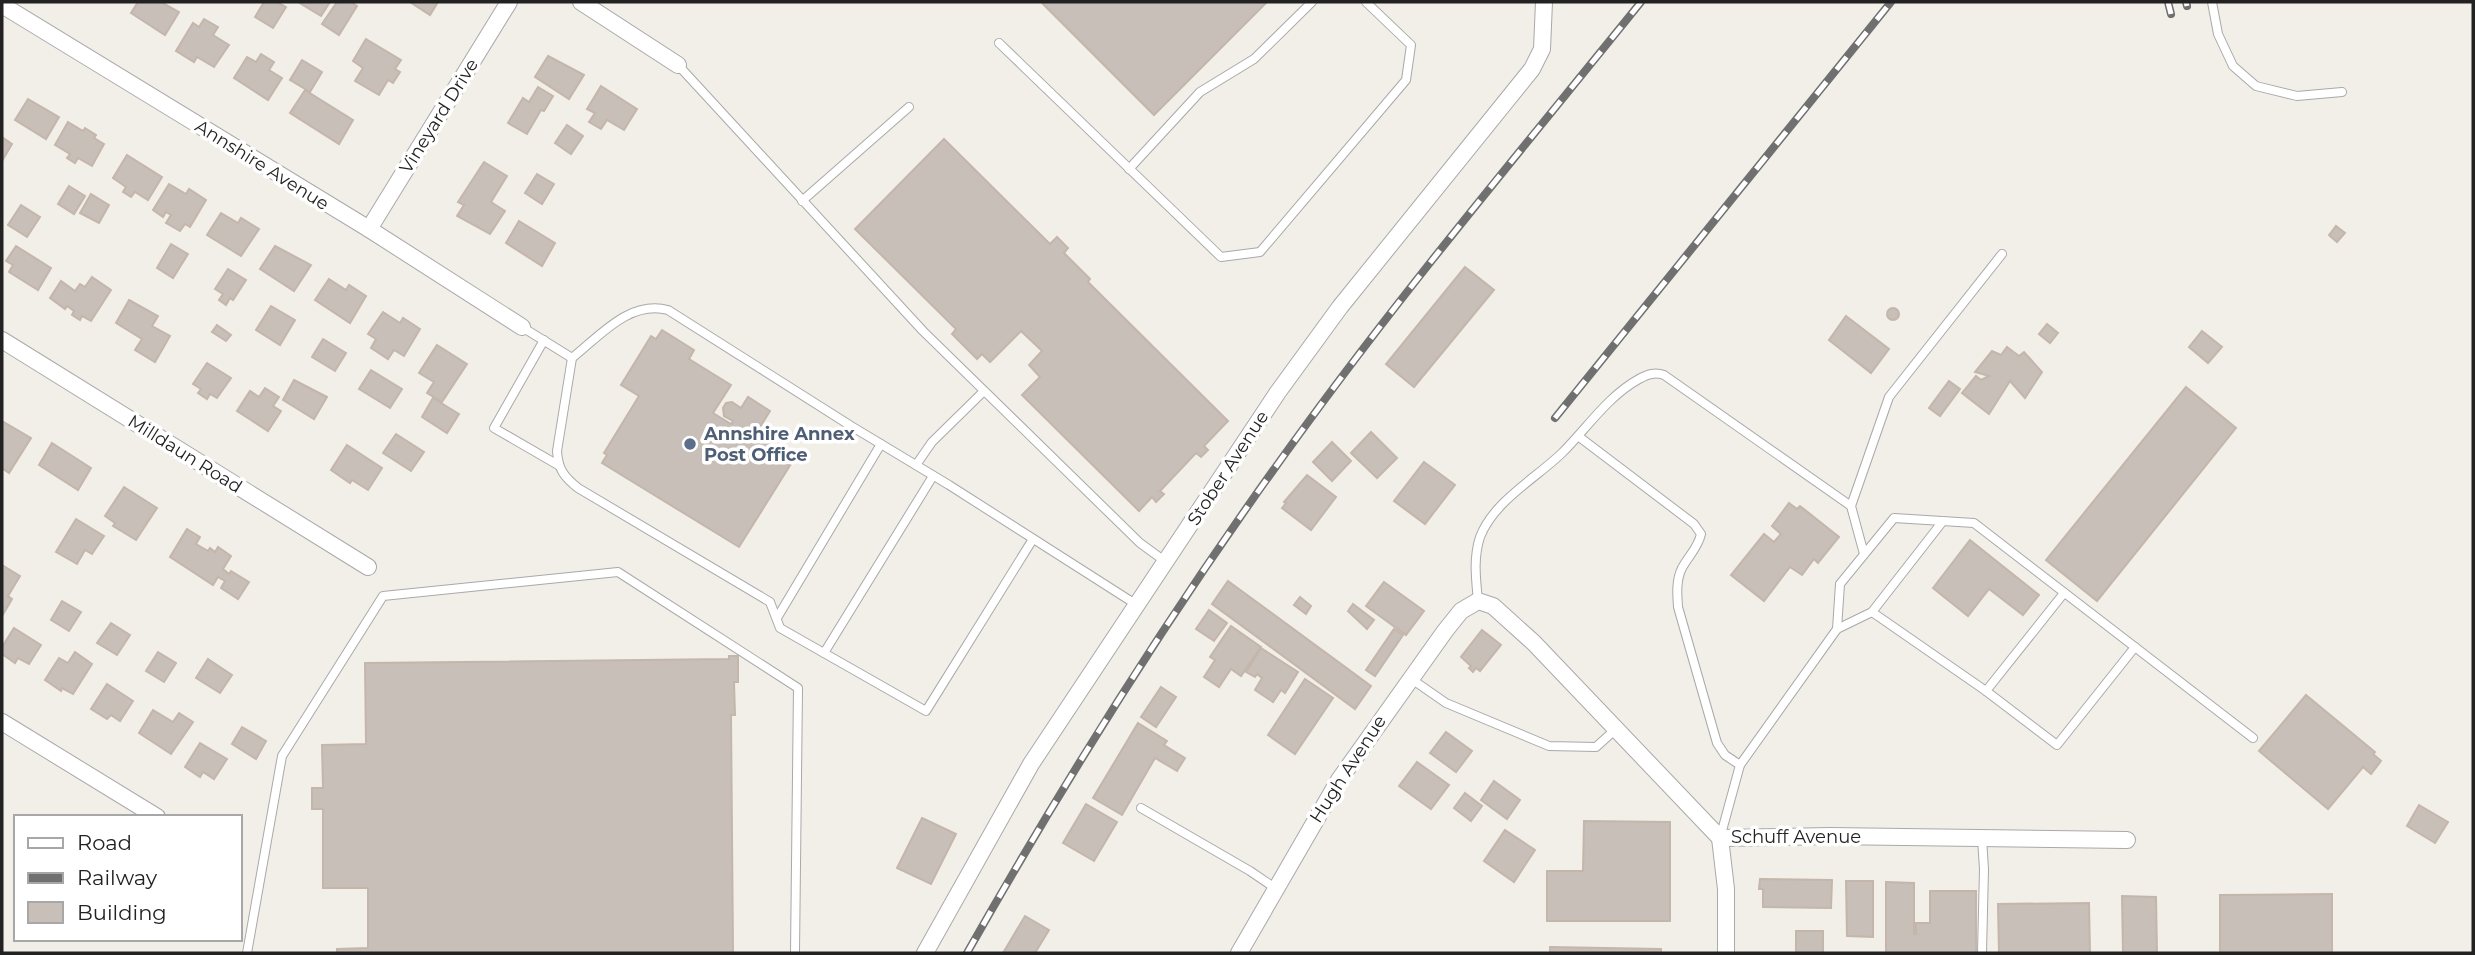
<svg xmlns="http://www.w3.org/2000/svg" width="2475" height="955" viewBox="0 0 2475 955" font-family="Montserrat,sans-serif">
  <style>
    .building { fill: #c7bfb8; stroke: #c4b6ab; stroke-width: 2 }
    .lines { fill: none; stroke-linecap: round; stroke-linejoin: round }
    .lane-casing { stroke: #a9a9a9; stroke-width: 10 }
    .street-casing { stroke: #a9a9a9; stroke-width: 18 }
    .lane { stroke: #fff; stroke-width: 8 }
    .street { stroke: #fff; stroke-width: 16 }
    .rail-casing { stroke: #707070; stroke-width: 8 }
    .rail { stroke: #fff; stroke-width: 5; stroke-dasharray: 16; stroke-linecap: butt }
    .service-dot { fill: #5c6f8a; stroke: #fff; stroke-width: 2.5 }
    .labels { text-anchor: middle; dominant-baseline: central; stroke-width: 7; stroke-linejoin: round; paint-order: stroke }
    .street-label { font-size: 18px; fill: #222; stroke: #fff }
    .service-label { font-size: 18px; font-weight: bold; fill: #4e5e75; stroke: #fff; text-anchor: start }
  </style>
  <rect width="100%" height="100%" fill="#f2efe9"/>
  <g class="building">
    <polygon points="138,2 161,2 179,12 165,35 131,13"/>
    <polygon points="264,2 277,2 286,7 273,28 255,17"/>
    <polygon points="298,2 330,2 321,16"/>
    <polygon points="337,2 351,2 357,6 339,35 322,24"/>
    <polygon points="410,2 438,2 430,15"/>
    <polygon points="1041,2 1267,2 1154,115"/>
    <polygon points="204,19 218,27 213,35 229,45 214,67 197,57 194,62 176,51 193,23 199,27"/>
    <polygon points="366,39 401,60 395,69 400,72 393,83 388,80 379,95 355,81 363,68 353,61"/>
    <polygon points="261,54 274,62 269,70 282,78 268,100 234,78 247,57 256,62"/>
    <polygon points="548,56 584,75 569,99 535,77"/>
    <polygon points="302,60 322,72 310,92 290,80"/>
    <polygon points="601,86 637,109 624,130 607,120 601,129 589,122 595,113 587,109"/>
    <polygon points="538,87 553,96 544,111 541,110 527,134 508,123 523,98 529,102"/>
    <polygon points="305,90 353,120 339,144 290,113"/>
    <polygon points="28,99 59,117 46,139 15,120"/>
    <polygon points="68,122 83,131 85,128 96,135 94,138 104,144 92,166 78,158 75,163 67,158 70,154 55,145"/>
    <polygon points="567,125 583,136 571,154 555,143"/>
    <polygon points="2,137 12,144 2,161"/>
    <polygon points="944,139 1050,244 1057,237 1068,248 1064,253 1090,279 1088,282 1228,421 1204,446 1208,450 1201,457 1196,453 1160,491 1164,494 1156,502 1152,497 1139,511 1022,395 1040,377 1029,365 1042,351 1021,331 990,362 982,354 977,359 952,334 956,329 855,229"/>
    <polygon points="127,155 162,177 148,200 135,192 131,197 123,192 126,187 113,178"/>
    <polygon points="484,162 507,176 491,202 505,211 490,234 457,216 464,205 458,202"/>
    <polygon points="537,174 554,184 542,204 525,193"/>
    <polygon points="169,184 186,194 189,189 206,200 190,227 185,224 180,231 166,223 171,215 166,212 163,217 153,210"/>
    <polygon points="69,186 85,196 74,214 58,204"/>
    <polygon points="91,194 109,205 99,223 80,213"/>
    <polygon points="21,205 40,217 27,237 8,225"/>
    <polygon points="221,213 238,223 241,218 259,229 241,256 207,235"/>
    <polygon points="519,221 555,243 542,266 506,243"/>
    <polygon points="2336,226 2345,233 2337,242 2329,235"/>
    <polygon points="171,244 188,254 173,278 157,268"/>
    <polygon points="16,246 51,268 38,290 9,272 13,265 6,261"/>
    <polygon points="275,246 311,265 294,291 260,269"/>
    <polygon points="1465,267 1494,290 1414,387 1386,364"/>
    <polygon points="228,269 246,280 233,300 230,298 226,305 219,300 223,294 215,289"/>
    <polygon points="92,277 111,290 91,321 82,316 80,320 72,315 74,311 67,306 65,309 50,298 61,281 75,291 80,284 85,287"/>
    <polygon points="329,279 346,290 349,285 366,296 350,323 315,300"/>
    <polygon points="129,300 158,316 152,326 170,336 155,362 135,350 142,339 116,323"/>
    <polygon points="271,306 295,320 280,345 256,330"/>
    <circle cx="1893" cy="314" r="6"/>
    <polygon points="383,312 400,323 403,318 420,329 404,356 394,350 388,359 371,348 376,339 368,334"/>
    <polygon points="1846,316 1889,349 1871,373 1829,340"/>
    <polygon points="2047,324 2058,333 2050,343 2039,334"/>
    <polygon points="217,325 231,335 226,341 212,332"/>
    <polygon points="662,330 694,350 689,359 731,385 713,413 731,424 733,421 724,416 723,408 726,403 732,402 741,408 748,397 770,411 755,435 794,459 739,547 602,463 607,455 604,453 639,396 621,385 651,336 656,339"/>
    <polygon points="2202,331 2222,347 2208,363 2189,347"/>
    <polygon points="323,339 346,353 335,371 312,357"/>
    <polygon points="437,345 467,364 442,402 427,393 434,382 419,373"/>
    <polygon points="2007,347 2019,356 2024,352 2042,372 2025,398 2010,381 1989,414 1962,393 1976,376 1981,380 1989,376 1975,372 1992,351 2001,355"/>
    <polygon points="207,363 231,378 217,398 210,394 207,399 198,393 201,389 193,384"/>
    <polygon points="371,370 402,389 390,408 359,389"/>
    <polygon points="294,380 327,397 314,419 283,400"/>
    <polygon points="1949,381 1960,389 1940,416 1929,408"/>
    <polygon points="2186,387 2236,428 2097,601 2046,560"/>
    <polygon points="265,388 279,397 273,406 281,411 268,431 237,411 250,391 259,397"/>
    <polygon points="433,398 459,414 447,433 422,417"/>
    <polygon points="2,421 31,438 9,473 2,468"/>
    <polygon points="1371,432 1397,458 1377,478 1351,453"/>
    <polygon points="396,434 424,452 411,471 383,453"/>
    <polygon points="1332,442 1351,461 1332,481 1313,462"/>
    <polygon points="52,443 91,468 78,490 39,465"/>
    <polygon points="347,445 382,468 368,490 352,480 350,483 331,470"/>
    <polygon points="1424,462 1455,485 1425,524 1394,501"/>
    <polygon points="1307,475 1336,497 1311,530 1282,508 1286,503 1284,502"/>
    <polygon points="124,487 157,508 136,540 113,526 115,523 105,516"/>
    <polygon points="1789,503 1797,509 1800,506 1839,537 1818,563 1814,559 1802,575 1790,567 1764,601 1731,575 1764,534 1774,542 1781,534 1772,526"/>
    <polygon points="76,519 104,536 92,554 85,550 77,564 56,552"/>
    <polygon points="187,529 200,537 196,544 208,551 210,548 215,552 218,547 231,556 223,569 229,574 231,571 249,582 238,599 221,588 225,581 218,577 213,585 170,557"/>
    <polygon points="1970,540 2039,595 2023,615 1989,589 1968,616 1933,588"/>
    <polygon points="2,565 20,576 8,596 12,599 2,616"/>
    <polygon points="1228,581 1371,686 1355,709 1212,604"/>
    <polygon points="1384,582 1424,611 1406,635 1366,606"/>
    <polygon points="1300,597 1311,606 1306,614 1294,605"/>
    <polygon points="62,601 81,612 69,631 51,620"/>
    <polygon points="1353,604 1374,620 1367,629 1348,611"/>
    <polygon points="1209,610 1227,623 1214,641 1196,629"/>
    <polygon points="111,623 130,635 117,655 97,643"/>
    <polygon points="1231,626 1261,647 1241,676 1231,669 1219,687 1204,677 1215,660 1210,657"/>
    <polygon points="14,628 41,645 29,664 18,658 15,663 2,654 2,647"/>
    <polygon points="1394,629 1403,635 1375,676 1366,670"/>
    <polygon points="1482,630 1501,645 1480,671 1476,668 1473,672 1469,668 1471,666 1461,657"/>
    <polygon points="1261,648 1298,672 1285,693 1281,690 1273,702 1255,690 1262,678 1257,674 1255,677 1246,672"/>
    <polygon points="75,652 92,664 73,694 62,688 61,691 45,680 59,658 68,663"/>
    <polygon points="158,652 176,663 164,682 146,671"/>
    <polygon points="729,656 738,656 738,682 734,682 735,715 731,715 733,953 337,953 337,949 368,948 368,888 323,888 323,809 312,809 312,788 323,788 322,745 366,744 365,663 729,659"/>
    <polygon points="208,659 232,675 220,693 196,678"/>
    <polygon points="1305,679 1333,698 1295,754 1268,735"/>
    <polygon points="107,684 133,701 120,721 111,715 107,719 91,709"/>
    <polygon points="1161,687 1176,697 1156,727 1141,717"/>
    <polygon points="2306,695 2375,752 2373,754 2381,761 2371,774 2363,767 2328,809 2259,751"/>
    <polygon points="153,710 173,722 179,713 193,722 171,754 139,733"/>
    <polygon points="1138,723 1167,741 1164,745 1185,758 1177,771 1155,758 1122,815 1093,798"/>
    <polygon points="242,727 266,741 256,759 232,744"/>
    <polygon points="1446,732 1472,751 1456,772 1430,753"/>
    <polygon points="200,743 227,759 214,779 203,772 200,777 185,767"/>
    <polygon points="1417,762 1449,785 1431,809 1399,786"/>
    <polygon points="1494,781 1520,800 1507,819 1481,800"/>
    <polygon points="1465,793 1482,806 1471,821 1454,808"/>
    <polygon points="1086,804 1117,822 1094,861 1063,843"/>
    <polygon points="2419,805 2448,822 2435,843 2407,826"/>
    <polygon points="922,818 956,834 931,884 897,868"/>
    <polygon points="1584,821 1670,822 1670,921 1547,921 1547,871 1583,871"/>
    <polygon points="1505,830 1535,850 1514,882 1484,861"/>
    <polygon points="1760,879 1832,880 1831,908 1763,907 1763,889 1759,889"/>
    <polygon points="1846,881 1873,881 1873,937 1847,936"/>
    <polygon points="1886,882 1914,883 1914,934 1916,934 1916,923 1930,923 1930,891 1976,891 1976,953 1886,953"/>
    <polygon points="2332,894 2332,953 2220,953 2220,895"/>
    <polygon points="2122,896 2156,897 2157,953 2123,953"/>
    <polygon points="2089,903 2090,953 1999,953 1998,904"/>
    <polygon points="1025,916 1049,930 1035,953 1003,953"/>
    <rect x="1796" y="931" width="27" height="22"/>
    <polygon points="1550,947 1661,949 1661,953 1550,953"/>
  </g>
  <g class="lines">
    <defs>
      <g id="lane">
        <polyline points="2212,2 2218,34 2233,66 2256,86 2297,96 2342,92"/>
        <polyline points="999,43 1221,257 1260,252 1406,80 1411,45 1366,2"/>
        <polyline points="678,65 923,331 1140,543 1166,562"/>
        <polyline points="1129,169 1200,92 1254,59 1312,2"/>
        <polyline points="802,201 909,107"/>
        <polyline points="522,327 572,358"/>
        <polyline points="544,340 494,428 558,465"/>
        <path d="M1578,436L1694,524L1701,534C1698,548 1689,555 1682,568C1676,580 1677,594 1678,607L1717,743L1725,755L1740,765"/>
        <polyline points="916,465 932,442 984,391"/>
        <path d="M1033,539L926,711L780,628L770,602L578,488C564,477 558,469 557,451L572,358C600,336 629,300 668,310L851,426L949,485L1137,605"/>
        <polyline points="1864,554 1851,506 1889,397 2002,254"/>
        <path d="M1478,601C1476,579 1473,559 1480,537C1494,501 1535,479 1562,453C1587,428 1608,396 1639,379C1648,374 1655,372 1664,375L1851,506"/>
        <polyline points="1872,612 1986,691 2057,745 2135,647"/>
        <polyline points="777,618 881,444"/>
        <polyline points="1837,629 1840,584 1894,518 1974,523 2253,738"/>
        <polyline points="824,653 933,476"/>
        <polyline points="1410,678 1446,703 1549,746 1596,747 1617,728"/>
        <polyline points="1986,691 2064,593"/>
        <polyline points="1141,808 1250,871 1275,888"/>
        <polyline points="1720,838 1740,765 1837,629 1872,612 1943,521"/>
        <polyline points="1982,838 1984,869 1982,953"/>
        <polyline points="247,953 282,756 383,596 618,572 798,688 795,953"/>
      </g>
      <g id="street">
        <polyline points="581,2 678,65"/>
        <polyline points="2,5 369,229 522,327"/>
        <polyline points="369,229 509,2"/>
        <polyline points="2,340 368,567"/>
        <polyline points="2,722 157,817"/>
        <polyline points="1720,838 1726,889 1726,953"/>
        <polyline points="925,953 1031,764 1278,392 1340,307 1532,69 1542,49 1544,2"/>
        <polyline points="1239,953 1339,780 1445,631 1461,611 1478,601 1493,606 1534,643 1720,838 1830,836 2127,840"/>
      </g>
    </defs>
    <use href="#lane" class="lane-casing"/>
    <use href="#street" class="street-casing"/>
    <use href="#lane" class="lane"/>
    <use href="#street" class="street"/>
    <defs>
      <g id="rail">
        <polyline points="2168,2 2171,14"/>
        <polyline points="2186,2 2187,6"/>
        <polyline points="1555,418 1891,2"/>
        <path d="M967,953C1070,771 1182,594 1306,425C1412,280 1528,142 1641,2"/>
      </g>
    </defs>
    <use href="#rail" class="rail-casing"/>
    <use href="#rail" class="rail"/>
  </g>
  <circle class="service-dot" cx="690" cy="444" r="7"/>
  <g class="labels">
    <g class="street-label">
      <text transform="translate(439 116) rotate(-58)">Vineyard Drive</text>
      <text transform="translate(262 165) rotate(32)">Annshire Avenue</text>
      <text transform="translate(185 454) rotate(32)">Milldaun Road</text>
      <text transform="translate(1228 468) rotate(-57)">Stober Avenue</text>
      <text transform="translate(1348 769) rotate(-57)">Hugh Avenue</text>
      <text x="1796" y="837">Schuff Avenue</text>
    </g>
    <g class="service-label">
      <text x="704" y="434">Annshire Annex<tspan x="704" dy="21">Post Office</tspan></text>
    </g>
  </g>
  <rect width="2475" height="955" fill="none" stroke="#222222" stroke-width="7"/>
  <rect x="14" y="815" width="228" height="126" fill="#ffffff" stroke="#a7a7a7" stroke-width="2"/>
  <rect x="28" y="838" width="35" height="10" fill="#ffffff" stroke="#a7a7a7" stroke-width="2"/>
  <text x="77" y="850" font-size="21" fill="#222222">Road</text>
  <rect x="28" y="873" width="35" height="10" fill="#707070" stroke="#a7a7a7" stroke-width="2"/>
  <text x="77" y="885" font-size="21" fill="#222222">Railway</text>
  <rect x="28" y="902" width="35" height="21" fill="#c7bfb8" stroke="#a7a7a7" stroke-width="2"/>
  <text x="77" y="920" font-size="21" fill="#222222">Building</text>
</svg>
